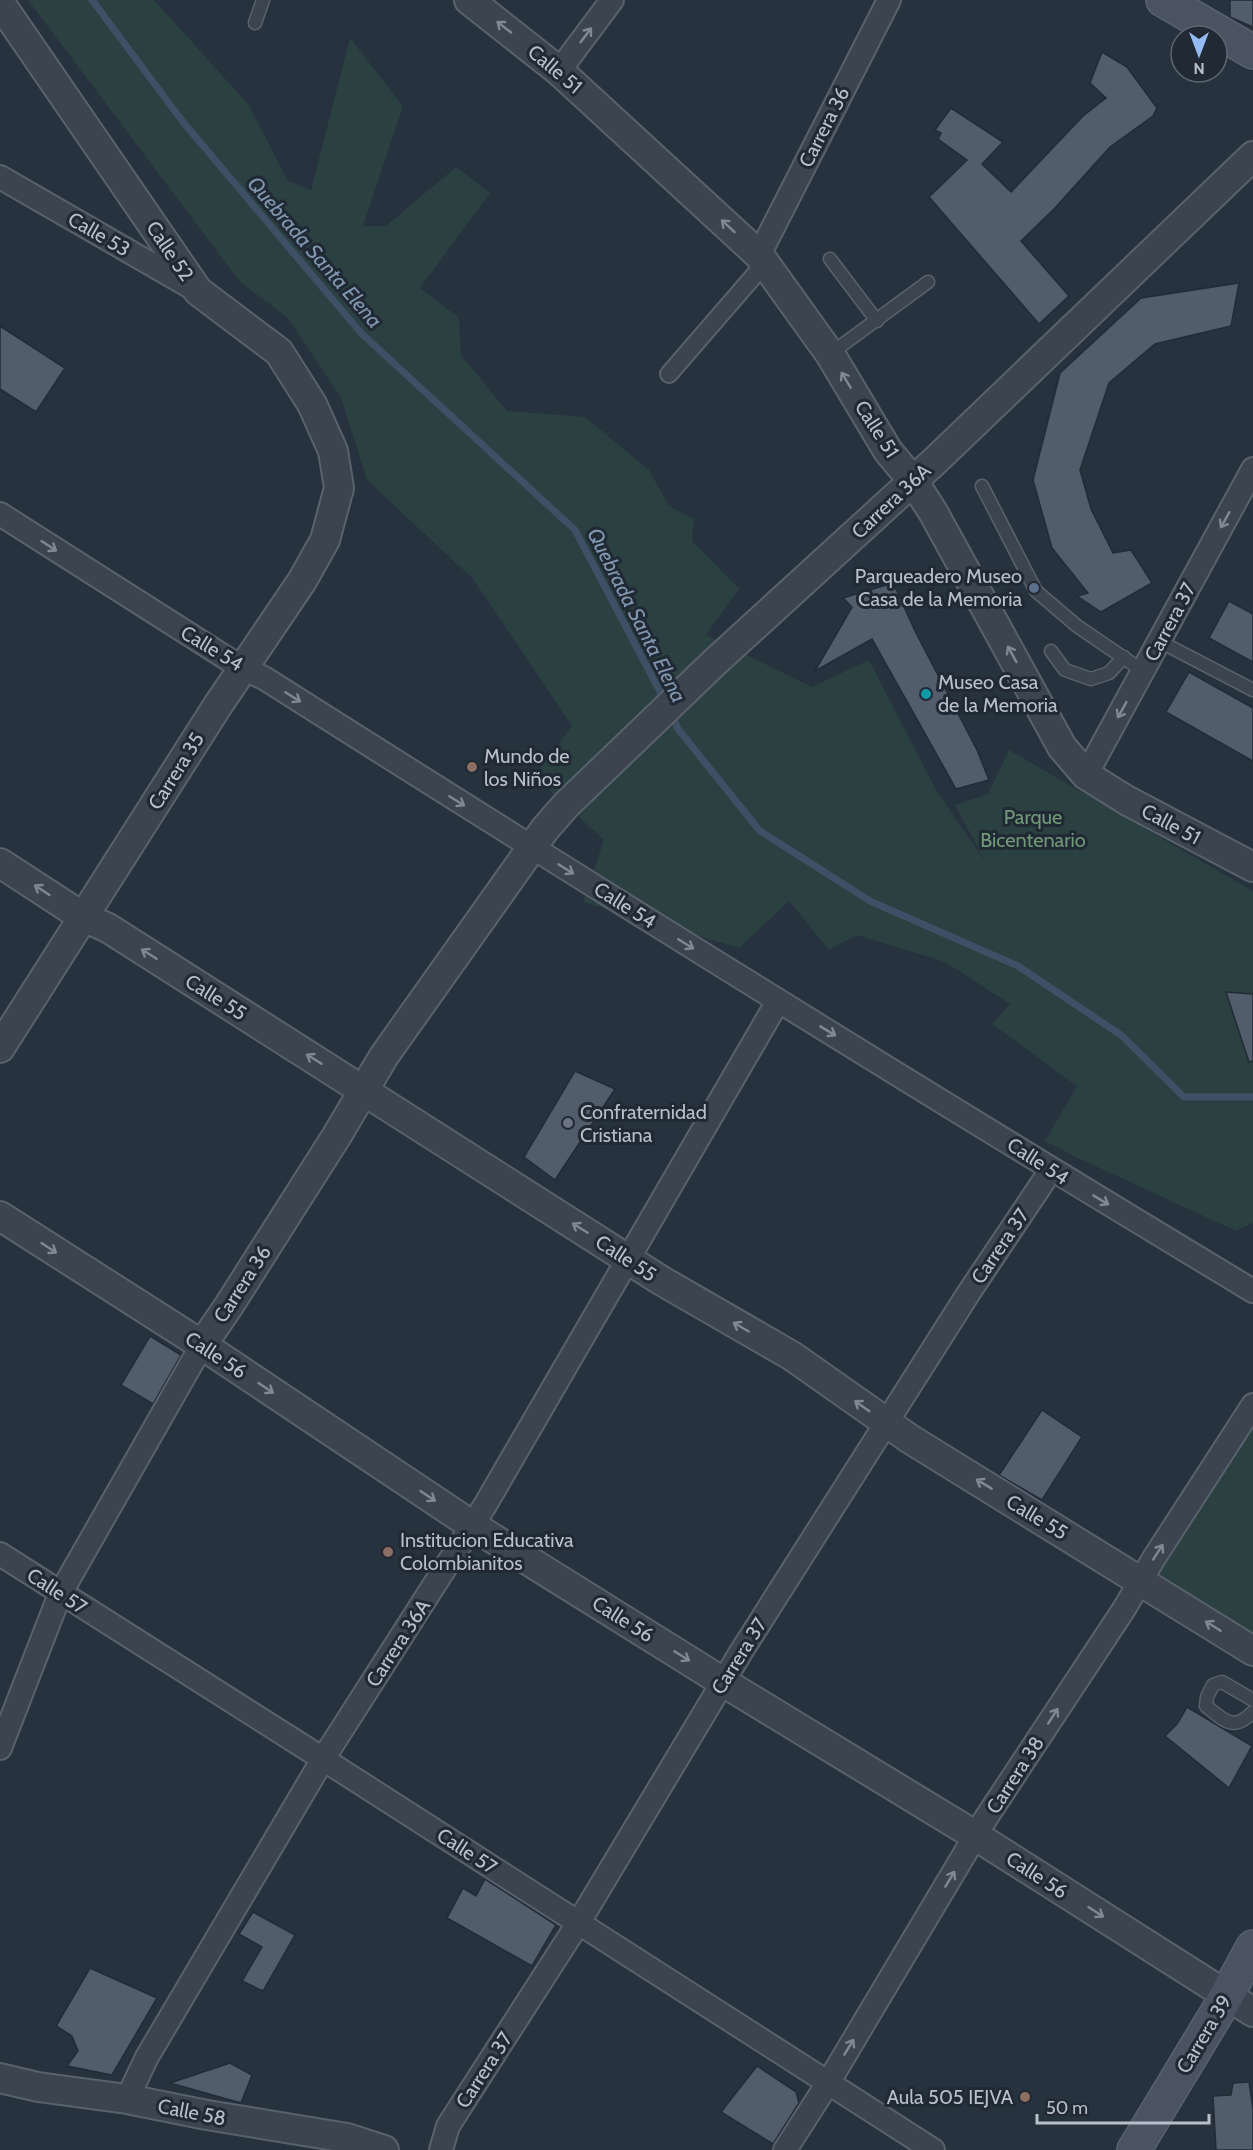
<svg xmlns="http://www.w3.org/2000/svg" width="1253" height="2150" viewBox="0 0 1253 2150" font-family="Cabin,sans-serif">
  <style>
    .green { fill: #2a4041 }
    .lines { fill: none; stroke-linecap: round; stroke-linejoin: round }
    .stream { stroke: #3e5066; stroke-width: 7 }
    .building { fill: #525d6c; stroke: #222b36; stroke-width: 1.5 }
    .service-casing { stroke: #59626c; stroke-width: 15 }
    .pedestrian-casing { stroke: #59626c; stroke-width: 20 }
    .minor-casing { stroke: #59626c; stroke-width: 26 }
    .tertiary-casing { stroke: #59626c; stroke-width: 32 }
    .secondary-casing { stroke: #59626c; stroke-width: 36 }
    .service { stroke: #3b444f; stroke-width: 12 }
    .pedestrian { stroke: #3b444f; stroke-width: 16 }
    .minor { stroke: #3b444f; stroke-width: 22 }
    .tertiary { stroke: #3b444f; stroke-width: 28 }
    .secondary { stroke: #495362; stroke-width: 33 }
    .oneway { stroke: #808892 }
    .service-dot { fill: #5c6f8a; stroke: #202934; stroke-width: 2 }
    .culture-dot { fill: #0f9aa8; stroke: #202934; stroke-width: 2 }
    .education-dot { fill: #8d6e63; stroke: #202934; stroke-width: 2 }
    .worship-dot { fill: #6b7280; stroke: #202934; stroke-width: 2 }
    .labels { text-anchor: middle; dominant-baseline: central; stroke-width: 6; stroke-linejoin: round; paint-order: stroke }
    .street-label { font-size: 20px; fill: #b8bfc9; stroke: #202934 }
    .poi-label { font-size: 20px; fill: #b8bfc9; stroke: #202934; text-anchor: start }
    .park-label { font-size: 20px; fill: #709978; stroke: #202934 }
    .water-label { font-size: 21px; font-style: italic; fill: #8196af; stroke: #202934 }
  </style>
  <rect width="100%" height="100%" fill="#27323f"/>
  <g class="green">
    <polygon points="28,0 154,0 248,104 288,181 311,190 350,38 403,106 363,226 386,226 456,167 490,193 420,288 459,318 461,355 507,411 585,417 649,470 669,506 694,519 692,541 739,589 706,635 812,687 869,660 935,788 986,863 955,805 988,794 1009,750 1253,891 1253,994 1227,992 1253,1047 1253,1223 1236,1231 1078,1158 1045,1141 1077,1086 992,1024 1010,1004 945,962 857,935 829,950 789,901 739,948 583,902 604,840 534,776 572,726 473,579 367,480 341,398 288,318 240,282"/>
    <polygon points="1253,1413 1253,1642 1150,1577"/>
  </g>
  <g class="lines">
    <g class="stream">
      <polyline points="92,0 183,122 361,333 575,530 665,701"/>
      <polyline points="671,713 678,729 760,831 870,901 1018,966 1121,1035 1184,1097 1253,1097"/>
    </g>
  </g>
  <g class="building">
    <polygon points="1230,0 1253,0 1253,27 1230,17"/>
    <polygon points="1102,52 1127,67 1157,108 1153,116 1110,147 1055,208 1021,241 1069,296 1039,324 929,197 967,160 938,139 941,133 935,130 951,108 1003,142 982,164 1011,192 1083,116 1106,98 1090,83"/>
    <polygon points="1239,283 1231,326 1155,344 1109,383 1080,470 1091,509 1113,553 1131,550 1152,583 1101,612 1077,596 1088,593 1052,548 1033,480 1060,373 1141,298"/>
    <polygon points="0,326 65,368 36,412 0,389"/>
    <polygon points="893,583 916,633 977,750 989,780 956,789 872,639 815,671 852,607 843,598"/>
    <polygon points="1229,601 1253,614 1253,662 1209,638"/>
    <polygon points="1189,672 1253,708 1253,761 1166,712"/>
    <polygon points="1226,992 1253,994 1253,1061 1249,1062"/>
    <polygon points="575,1071 615,1089 555,1180 524,1157"/>
    <polygon points="150,1336 181,1355 153,1404 121,1385"/>
    <polygon points="1042,1410 1082,1437 1042,1500 999,1475"/>
    <polygon points="1187,1707 1252,1746 1229,1788 1165,1736 1177,1724"/>
    <polygon points="485,1879 556,1925 532,1966 447,1918 463,1888 476,1896"/>
    <polygon points="253,1912 295,1935 263,1991 242,1981 262,1947 239,1934"/>
    <polygon points="90,1968 157,1998 112,2075 67,2066 78,2051 72,2036 56,2026"/>
    <polygon points="230,2063 252,2075 241,2103 170,2083"/>
    <polygon points="757,2066 796,2092 799,2103 773,2144 721,2112"/>
    <polygon points="1249,2082 1253,2109 1253,2150 1216,2150 1213,2096 1231,2095 1233,2083"/>
  </g>
  <g class="lines">
    <defs>
      <g id="service">
        <polyline points="255,23 263,0"/>
        <polyline points="830,259 877,321"/>
        <polyline points="830,354 928,282"/>
        <polyline points="982,486 1036,591 1077,626 1143,671"/>
        <polyline points="1159,641 1253,690"/>
        <polyline points="1051,651 1065,670 1091,679 1109,673 1124,657"/>
        <path d="M1253,1700L1222,1682L1213,1685L1207,1697L1206,1706C1225,1721 1233,1732 1253,1712"/>
      </g>
      <polyline id="pedestrian" points="669,374 765,263"/>
      <g id="minor">
        <polyline points="559,71 612,0"/>
        <polyline points="0,177 196,290"/>
        <polyline points="759,255 889,0"/>
        <path d="M0,514L242,668L264,678C592,886 921,1091 1253,1291"/>
        <polyline points="1086,775 1253,469"/>
        <polyline points="0,1554 323,1759 933,2150"/>
        <polyline points="0,1748 60,1594 202,1345"/>
        <polyline points="127,2099 147,2057 323,1759 484,1507 778,1001"/>
        <polyline points="441,2150 448,2126 579,1922 741,1652 968,1294 1051,1170"/>
        <polyline points="785,2150 828,2083 986,1818 1124,1609 1154,1558 1253,1405"/>
      </g>
      <g id="tertiary">
        <polyline points="469,0 559,71 759,255 830,354 888,451 913,481 933,512 1062,747 1086,775 1126,800 1253,867"/>
        <polyline points="0,3 198,291 279,352 312,404 333,451 339,488 325,540 302,581 218,705 0,1048"/>
        <polyline points="0,863 83,917 108,928 662,1281 792,1356 910,1439 1253,1651"/>
        <polyline points="0,1216 202,1345 473,1526 723,1682 976,1836 1253,2012"/>
        <polyline points="202,1345 228,1307 336,1137 384,1056 545,829 566,805 716,661 936,460 1253,156"/>
        <polyline points="0,2078 38,2087 127,2099 207,2115 347,2138 384,2150"/>
      </g>
      <g id="secondary">
        <polyline points="1163,0 1253,52"/>
        <polyline points="1134,2150 1218,2011 1253,1947"/>
      </g>
    </defs>
    <use href="#service" class="service-casing"/>
    <use href="#pedestrian" class="pedestrian-casing"/>
    <use href="#minor" class="minor-casing"/>
    <use href="#tertiary" class="tertiary-casing"/>
    <use href="#secondary" class="secondary-casing"/>
    <use href="#service" class="service"/>
    <use href="#pedestrian" class="pedestrian"/>
    <use href="#minor" class="minor"/>
    <use href="#tertiary" class="tertiary"/>
    <use href="#secondary" class="secondary"/>
  </g>
  <defs><path id="oneway-shaft" d="M-6 0H5M1.5-3L5.5 0L1.5 3" fill="none" stroke-width="1.6" stroke-linecap="round" stroke-linejoin="round" transform="scale(1.5)"/></defs>
  <g class="oneway">
    <use href="#oneway-shaft" transform="translate(504 27) rotate(-142)"/>
    <use href="#oneway-shaft" transform="translate(586 35) rotate(-53)"/>
    <use href="#oneway-shaft" transform="translate(728 226) rotate(-137)"/>
    <use href="#oneway-shaft" transform="translate(846 380) rotate(-121)"/>
    <use href="#oneway-shaft" transform="translate(1225 520) rotate(119)"/>
    <use href="#oneway-shaft" transform="translate(49 546) rotate(33)"/>
    <use href="#oneway-shaft" transform="translate(1012 654) rotate(-119)"/>
    <use href="#oneway-shaft" transform="translate(293 697) rotate(32)"/>
    <use href="#oneway-shaft" transform="translate(1122 710) rotate(119)"/>
    <use href="#oneway-shaft" transform="translate(457 801) rotate(32)"/>
    <use href="#oneway-shaft" transform="translate(566 869) rotate(32)"/>
    <use href="#oneway-shaft" transform="translate(42 890) rotate(-147)"/>
    <use href="#oneway-shaft" transform="translate(686 944) rotate(32)"/>
    <use href="#oneway-shaft" transform="translate(149 954) rotate(-148)"/>
    <use href="#oneway-shaft" transform="translate(828 1031) rotate(31)"/>
    <use href="#oneway-shaft" transform="translate(314 1059) rotate(-148)"/>
    <use href="#oneway-shaft" transform="translate(1101 1200) rotate(31)"/>
    <use href="#oneway-shaft" transform="translate(580 1228) rotate(-148)"/>
    <use href="#oneway-shaft" transform="translate(49 1248) rotate(33)"/>
    <use href="#oneway-shaft" transform="translate(741 1327) rotate(-150)"/>
    <use href="#oneway-shaft" transform="translate(266 1388) rotate(34)"/>
    <use href="#oneway-shaft" transform="translate(862 1406) rotate(-145)"/>
    <use href="#oneway-shaft" transform="translate(984 1484) rotate(-149)"/>
    <use href="#oneway-shaft" transform="translate(428 1496) rotate(34)"/>
    <use href="#oneway-shaft" transform="translate(1158 1552) rotate(-57)"/>
    <use href="#oneway-shaft" transform="translate(1213 1626) rotate(-148)"/>
    <use href="#oneway-shaft" transform="translate(682 1656) rotate(32)"/>
    <use href="#oneway-shaft" transform="translate(1053 1716) rotate(-57)"/>
    <use href="#oneway-shaft" transform="translate(950 1879) rotate(-59)"/>
    <use href="#oneway-shaft" transform="translate(1096 1912) rotate(33)"/>
    <use href="#oneway-shaft" transform="translate(849 2047) rotate(-59)"/>
  </g>
  <circle class="service-dot" cx="1034" cy="588" r="6"/>
  <circle class="culture-dot" cx="926" cy="694" r="6"/>
  <g class="education-dot">
    <circle cx="472" cy="767" r="6"/>
    <circle cx="388" cy="1552" r="6"/>
    <circle cx="1025" cy="2097" r="6"/>
  </g>
  <circle class="worship-dot" cx="568" cy="1123" r="6"/>
  <g class="labels">
    <g class="street-label">
      <text transform="translate(555 69) rotate(40)">Calle 51</text>
      <text transform="translate(824 127) rotate(-63)">Carrera 36</text>
      <text transform="translate(99 234) rotate(30)">Calle 53</text>
      <text transform="translate(170 251) rotate(56)">Calle 52</text>
      <text transform="translate(877 429) rotate(57)">Calle 51</text>
      <text transform="translate(891 501) rotate(-43)">Carrera 36A</text>
      <text transform="translate(1170 622) rotate(-62)">Carrera 37</text>
      <text transform="translate(212 648) rotate(31)">Calle 54</text>
      <text transform="translate(176 771) rotate(-58)">Carrera 35</text>
      <text transform="translate(1171 824) rotate(28)">Calle 51</text>
      <text transform="translate(625 905) rotate(32)">Calle 54</text>
      <text transform="translate(216 997) rotate(32)">Calle 55</text>
      <text transform="translate(1038 1161) rotate(33)">Calle 54</text>
      <text transform="translate(1000 1246) rotate(-56)">Carrera 37</text>
      <text transform="translate(626 1258) rotate(33)">Calle 55</text>
      <text transform="translate(242 1284) rotate(-57)">Carrera 36</text>
      <text transform="translate(216 1355) rotate(33)">Calle 56</text>
      <text transform="translate(1037 1517) rotate(31)">Calle 55</text>
      <text transform="translate(57 1591) rotate(33)">Calle 57</text>
      <text transform="translate(623 1619) rotate(32)">Calle 56</text>
      <text transform="translate(398 1643) rotate(-57)">Carrera 36A</text>
      <text transform="translate(739 1656) rotate(-58)">Carrera 37</text>
      <text transform="translate(1015 1775) rotate(-57)">Carrera 38</text>
      <text transform="translate(467 1851) rotate(33)">Calle 57</text>
      <text transform="translate(1037 1875) rotate(33)">Calle 56</text>
      <text transform="translate(1204 2034) rotate(-59)">Carrera 39</text>
      <text transform="translate(484 2070) rotate(-57)">Carrera 37</text>
      <text transform="translate(192 2112) rotate(11)">Calle 58</text>
    </g>
    <g class="poi-label">
      <text x="1022" y="576" text-anchor="end">Parqueadero Museo<tspan x="1022" dy="23">Casa de la Memoria</tspan></text>
      <text x="938" y="682">Museo Casa<tspan x="938" dy="23">de la Memoria</tspan></text>
      <text x="484" y="756">Mundo de<tspan x="484" dy="23">los Niños</tspan></text>
      <text x="580" y="1112">Confraternidad<tspan x="580" dy="23">Cristiana</tspan></text>
      <text x="400" y="1540">Institucion Educativa<tspan x="400" dy="23">Colombianitos</tspan></text>
      <text x="1013" y="2097" text-anchor="end">Aula 505 IEJVA</text>
    </g>
    <g class="park-label">
      <text x="1033" y="817">Parque<tspan x="1033" dy="23">Bicentenario</tspan></text>
    </g>
    <g class="water-label">
      <text transform="translate(315 252) rotate(49)">Quebrada Santa Elena</text>
      <text transform="translate(637 615) rotate(63)">Quebrada Santa Elena</text>
    </g>
  </g>
  <g transform="translate(1199 54) rotate(180)"><circle r="28" fill="#202934" stroke="#5d6570" stroke-width="1.5"/>
  <path d="M0-4.5L10 22L0 15L-10 22Z" fill="#94bbf2"/>
  <text y="-9" font-size="16" font-weight="bold" text-anchor="middle" fill="#b8bfc9">N</text>
  </g>
  <path d="M1037 2114v9h172v-9" fill="none" stroke="#b8bfc9" stroke-width="3"/>
  <text x="1046" y="2114" font-size="18" fill="#b8bfc9" stroke="#202934" stroke-width="4.5" paint-order="stroke">50 m</text>
</svg>
